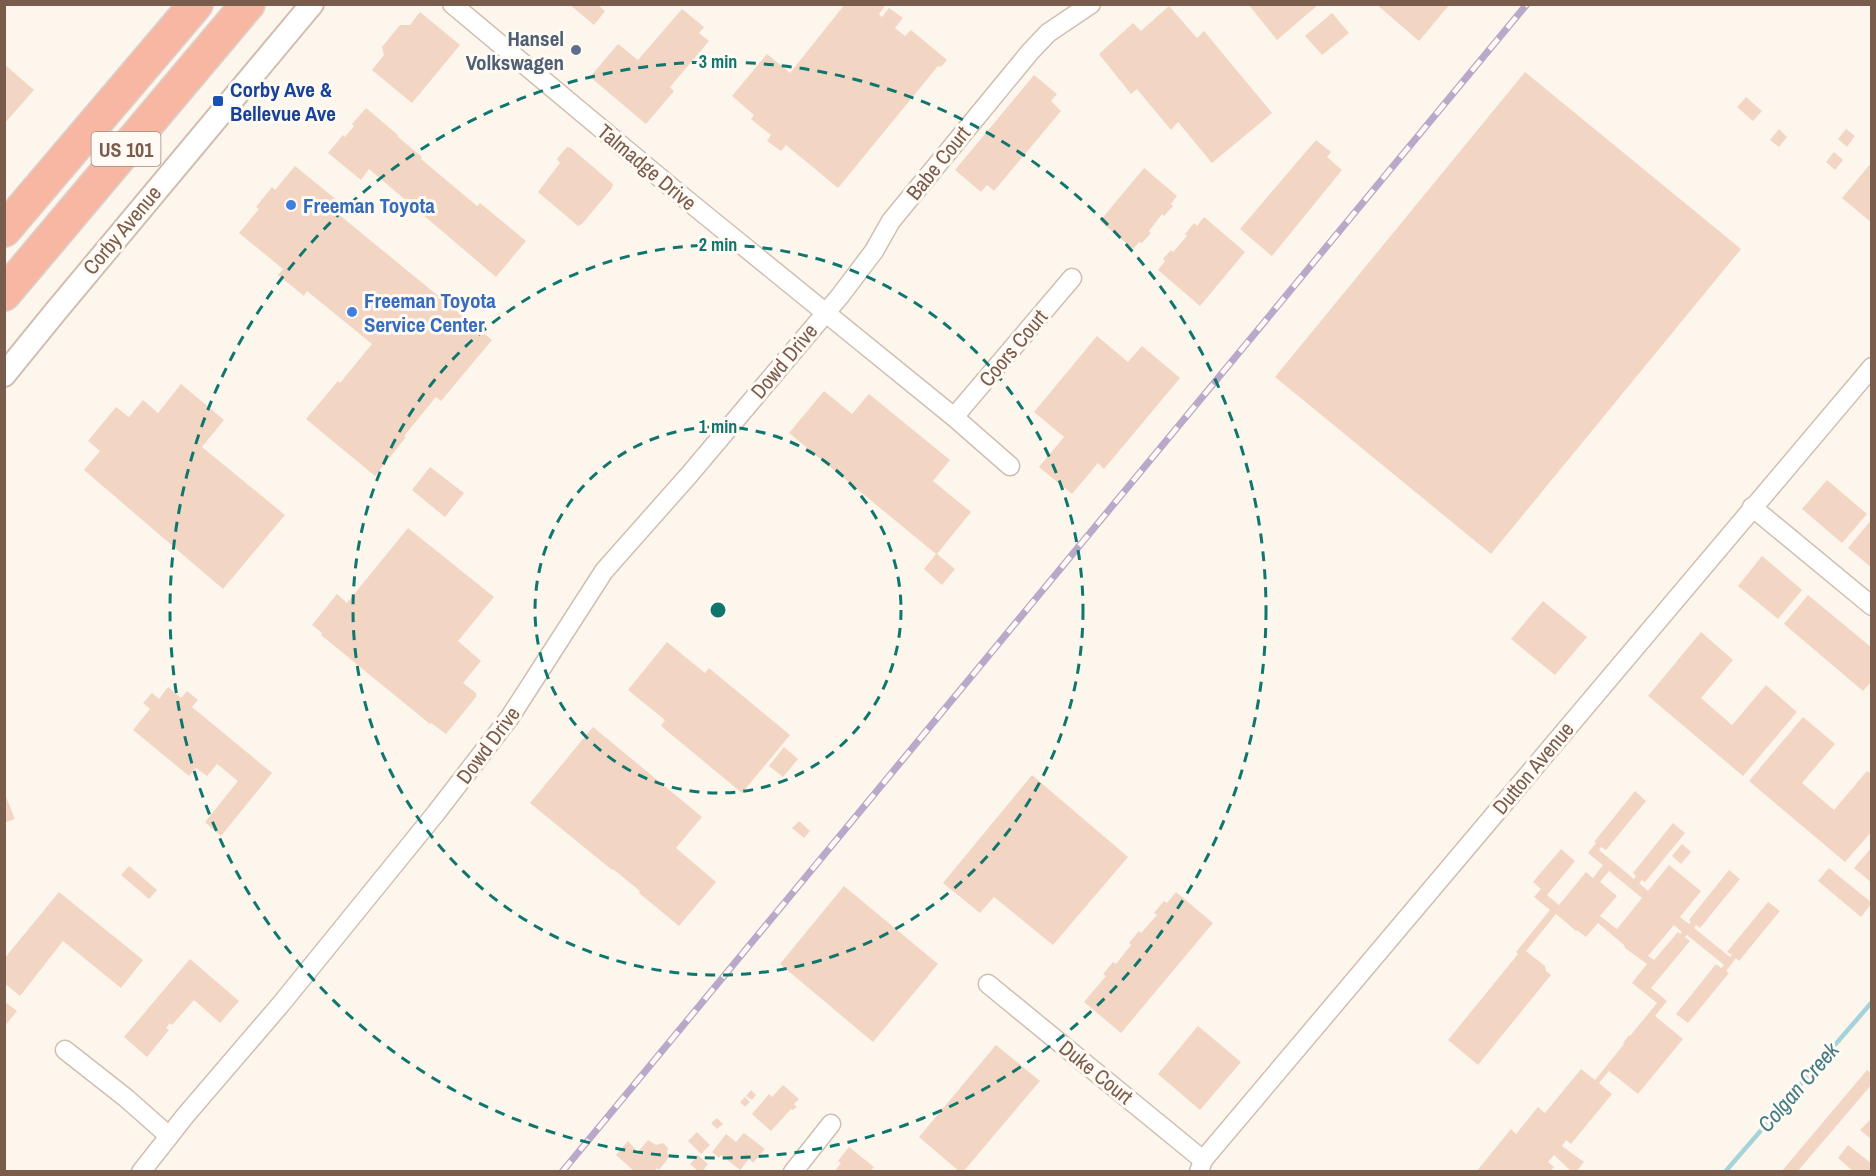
<svg xmlns="http://www.w3.org/2000/svg" width="1876" height="1176" viewBox="0 0 1876 1176" font-family="'Archivo Narrow',sans-serif">
  <style>
    .lines { fill: none; stroke-linecap: round; stroke-linejoin: round }
    .stream { stroke: #a5d3da; stroke-width: 4.5 }
    .building { fill: #f3d5c3; fill-rule: evenodd }
    .minor-casing { stroke: #d1beb0; stroke-width: 21 }
    .tertiary-casing { stroke: #d1beb0; stroke-width: 26 }
    .motorway-casing { stroke: #dad1cd; stroke-width: 36 }
    .minor { stroke: #fff; stroke-width: 18 }
    .tertiary { stroke: #fff; stroke-width: 22 }
    .motorway { stroke: #f7b7a3; stroke-width: 33 }
    .rail-casing { stroke: #b9a8c9; stroke-width: 7 }
    .rail { stroke: #fffaf3; stroke-width: 4.5; stroke-dasharray: 14; stroke-linecap: butt }
    .ring { fill: none; stroke: #0f766e; stroke-width: 3; stroke-dasharray: 10 8 }
    .service-dot { fill: #5c6f8a; stroke: #fffaf3; stroke-width: 2 }
    .transit-dot { fill: #1a4fb4; stroke: #fffaf3; stroke-width: 2 }
    .shop-dot { fill: #3f7fe0; stroke: #fffaf3; stroke-width: 2 }
    .labels { text-anchor: middle; dominant-baseline: central; stroke-width: 6; stroke-linejoin: round; paint-order: stroke }
    .shield { fill: #fffaf3; stroke: #a28b7f; stroke-width: 1.5 }
    .shield-label { font-size: 20px; font-weight: bold; fill: #7a5c4d }
    .service-label { font-size: 21px; font-weight: bold; fill: #4e5e75; stroke: #fffaf3; text-anchor: end }
    .transit-label { font-size: 21px; font-weight: bold; fill: #164399; stroke: #fffaf3; text-anchor: start }
    .street-label { font-size: 21px; fill: #7a5c4d; stroke: #fffaf3 }
    .shop-label { font-size: 21px; font-weight: bold; fill: #366cbe; stroke: #fffaf3; text-anchor: start }
    .water-label { font-size: 22px; font-style: italic; fill: #437c86; stroke: #fffaf3 }
    .centre { fill: #0f766e; stroke: #fffaf3; stroke-width: 3 }
    .ring-label { font-size: 18px; text-anchor: middle; font-weight: bold; fill: #0f766e; stroke: #fffaf3; stroke-width: 6; stroke-linejoin: round; paint-order: stroke }
  </style>
  <rect width="100%" height="100%" fill="#fdf6ec"/>
  <g class="lines">
    <polyline class="stream" points="1725,1172 1872,1002"/>
  </g>
  <g class="building">
    <polygon points="569,4 597,4 605,11 594,25"/>
    <polygon points="845,4 886,4 879,14 882,17 889,8 903,18 895,28 905,36 911,30 947,60 941,67 938,66 838,188 786,145 781,151 767,141 771,135 751,119 754,115 732,96 767,54 790,73"/>
    <polygon points="1248,4 1319,4 1277,40"/>
    <polygon points="1376,4 1450,4 1419,41"/>
    <polygon points="1169,6 1197,38 1204,31 1272,113 1212,163 1178,122 1171,130 1137,89 1131,94 1099,54 1133,23 1141,31"/>
    <polygon points="682,9 704,27 699,33 709,41 670,87 674,91 646,124 590,77 618,44 638,60"/>
    <polygon points="420,12 460,45 412,103 372,70 384,55 382,47 400,25 410,25"/>
    <polygon points="1332,13 1349,33 1322,55 1305,36"/>
    <polygon points="4,64 34,90 4,124"/>
    <polygon points="1525,72 1741,249 1491,554 1275,377"/>
    <polygon points="1034,75 1057,94 1051,101 1061,111 994,191 987,185 981,192 955,170"/>
    <polygon points="1746,97 1762,111 1753,121 1737,107"/>
    <polygon points="366,108 398,135 397,136 422,157 421,159 477,206 480,203 526,241 496,277 369,169 361,180 328,153 343,135 345,137 354,126 352,124"/>
    <polygon points="1779,129 1787,137 1779,147 1770,140"/>
    <polygon points="1846,129 1855,136 1847,147 1838,139"/>
    <polygon points="1316,140 1331,152 1327,157 1342,170 1272,256 1240,229"/>
    <polygon points="567,147 571,148 613,184 612,188 582,224 578,226 538,192 560,163 557,159"/>
    <polygon points="1834,152 1843,160 1835,170 1826,162"/>
    <polygon points="1872,162 1872,223 1842,198"/>
    <polygon points="295,166 343,205 337,213 492,340 441,401 436,397 404,436 406,437 375,476 306,419 338,381 340,383 372,344 307,291 304,296 278,275 283,269 239,233 259,209 256,207 272,187 275,190"/>
    <polygon points="1144,168 1177,196 1171,204 1173,206 1164,216 1162,214 1149,231 1151,233 1142,243 1139,242 1133,249 1100,221"/>
    <polygon points="1204,217 1245,252 1200,306 1158,270 1165,261 1163,259 1171,250 1173,252 1187,236 1185,234 1194,223 1197,226"/>
    <polygon points="1097,336 1128,362 1142,346 1180,378 1104,469 1098,463 1072,494 1039,467 1064,437 1034,412"/>
    <polygon points="181,384 224,420 202,447 285,515 223,589 84,470 100,451 88,441 116,407 129,417 143,400 158,413"/>
    <polygon points="824,391 852,414 869,394 950,460 933,481 971,512 937,554 955,569 942,585 924,569 936,554 789,433"/>
    <polygon points="430,467 464,493 445,517 412,490"/>
    <polygon points="1827,480 1867,514 1842,543 1802,509"/>
    <polygon points="1872,519 1872,568 1848,548"/>
    <polygon points="408,528 494,597 458,641 481,661 463,683 476,693 476,697 446,734 431,723 430,724 321,635 322,633 312,625 337,594 347,603"/>
    <polygon points="1762,556 1802,590 1778,619 1738,586"/>
    <polygon points="1808,595 1872,648 1872,681 1863,691 1784,624"/>
    <polygon points="1543,601 1587,637 1555,675 1511,639"/>
    <polygon points="1701,632 1733,660 1701,698 1732,725 1766,685 1797,712 1743,776 1648,696"/>
    <polygon points="667,642 705,673 709,668 790,735 742,793 661,726 665,720 628,690"/>
    <polygon points="168,687 181,698 187,691 198,700 192,707 272,773 221,836 205,822 238,781 217,764 207,776 196,768 189,776 133,730 150,709 143,703 152,693 159,699"/>
    <polygon points="1803,717 1835,744 1802,783 1834,810 1867,771 1872,774 1872,831 1845,862 1749,781"/>
    <polygon points="593,727 702,817 676,848 716,882 679,926 639,893 640,891 613,869 612,870 530,803"/>
    <polygon points="784,747 798,759 783,777 769,766"/>
    <polygon points="1032,775 1128,857 1053,945 994,897 980,913 943,883"/>
    <path d="M1635,791L1646,801L1606,850L1601,847L1599,850L1634,879L1636,876L1633,873L1673,823L1685,833L1645,882L1642,880L1639,883L1648,891L1669,865L1701,891L1680,917L1689,924L1691,922L1689,920L1729,870L1740,879L1700,928L1696,925L1694,928L1730,957L1732,955L1727,952L1768,902L1780,911L1739,961L1736,958L1726,971L1729,973L1688,1023L1676,1014L1716,964L1721,968L1724,965L1687,935L1685,937L1690,941L1651,988L1667,1001L1655,1016L1683,1039L1638,1094L1609,1071L1599,1083L1612,1094L1571,1144L1566,1140L1562,1146L1584,1162L1576,1172H1572L1554,1155L1548,1162L1554,1167L1550,1172H1476L1511,1129L1516,1134L1538,1107L1545,1113L1581,1069L1595,1080L1624,1044L1623,1043L1629,1035L1630,1036L1657,1003L1632,983L1647,964L1625,948L1624,945L1598,923L1586,937L1577,930L1576,931L1556,914L1526,951L1545,966L1546,971L1551,975L1478,1065L1448,1040L1518,954L1516,952L1550,910L1534,897L1541,889L1533,882L1561,849L1575,861L1547,895L1559,905L1586,872L1593,878L1603,865L1588,853L1596,843L1594,842ZM1609,871L1642,898L1617,929L1600,916L1617,896L1600,882ZM1674,925L1682,932L1680,934L1678,932L1654,960L1648,956Z"/>
    <polygon points="4,792 15,819 4,823"/>
    <polygon points="799,821 810,831 804,838 792,828"/>
    <polygon points="1682,844 1691,852 1681,864 1672,856"/>
    <polygon points="1872,847 1872,883 1854,868"/>
    <polygon points="129,866 157,890 149,899 121,875"/>
    <polygon points="1829,868 1872,903 1861,917 1818,881"/>
    <polygon points="844,886 938,964 873,1042 780,964"/>
    <polygon points="59,892 143,960 121,988 63,941 20,996 4,983 4,959"/>
    <polygon points="1176,892 1213,923 1121,1033 1084,1002 1106,976 1103,974 1113,962 1116,964 1131,945 1129,943 1139,931 1141,933 1157,915 1154,913 1164,901 1167,903"/>
    <polygon points="190,959 239,1001 220,1023 194,1000 172,1025 170,1023 166,1028 169,1030 147,1057 124,1037"/>
    <polygon points="4,1001 17,1011 4,1027"/>
    <polygon points="1198,1026 1241,1062 1200,1110 1158,1074"/>
    <polygon points="996,1045 1040,1081 963,1172 960,1172 919,1137"/>
    <polygon points="1867,1070 1872,1074 1872,1084 1797,1172 1781,1172"/>
    <polygon points="783,1085 799,1099 794,1104 797,1107 793,1110 791,1109 771,1131 752,1114 769,1094 772,1097"/>
    <polygon points="751,1090 756,1095 752,1100 746,1096"/>
    <polygon points="745,1097 750,1102 745,1107 740,1102"/>
    <polygon points="717,1118 723,1124 717,1129 711,1123"/>
    <polygon points="1872,1118 1872,1140 1860,1130"/>
    <polygon points="697,1132 710,1145 701,1154 688,1141"/>
    <polygon points="744,1133 765,1149 753,1163 749,1159 740,1170 721,1155 719,1158 712,1152 726,1134 736,1142"/>
    <polygon points="648,1140 656,1145 663,1143 668,1148 667,1153 670,1156 659,1170 657,1168 654,1172 635,1172 616,1155 628,1141 638,1152"/>
    <polygon points="1848,1145 1872,1164 1872,1172 1854,1172 1838,1158"/>
    <polygon points="849,1147 874,1167 870,1172 834,1172 841,1163 838,1161"/>
    <polygon points="698,1155 708,1164 702,1172 699,1172 690,1164"/>
  </g>
  <g class="lines">
    <defs>
      <g id="minor">
        <polyline points="452,4 677,192 954,417 1010,466"/>
        <polyline points="954,417 1072,278"/>
        <polyline points="1752,507 1872,606"/>
        <polyline points="988,984 1203,1160"/>
        <polyline points="65,1050 126,1098 169,1136"/>
        <polyline points="141,1172 185,1116 281,1004 436,813 510,717 604,571 689,475 840,296 874,251 891,221 1030,52 1048,33 1091,4"/>
        <polyline points="793,1172 831,1124"/>
        <polyline points="1199,1172 1203,1160 1872,367"/>
      </g>
      <polyline id="tertiary" points="4,375 56,311 312,4"/>
      <g id="motorway">
        <polyline points="4,230 196,4"/>
        <polyline points="4,294 248,4"/>
      </g>
    </defs>
    <use href="#minor" class="minor-casing"/>
    <use href="#tertiary" class="tertiary-casing"/>
    <use href="#motorway" class="motorway-casing"/>
    <use href="#minor" class="minor"/>
    <use href="#tertiary" class="tertiary"/>
    <use href="#motorway" class="motorway"/>
    <defs>
      <polyline id="rail" points="562,1172 1527,4"/>
    </defs>
    <use href="#rail" class="rail-casing"/>
    <use href="#rail" class="rail"/>
  </g>
  <g class="ring">
    <circle cx="718" cy="610" r="183"/>
    <circle cx="718" cy="610" r="365"/>
    <circle cx="718" cy="610" r="548"/>
  </g>
  <circle class="service-dot" cx="576" cy="50" r="6"/>
  <rect class="transit-dot" x="212" y="95" width="12" height="12" rx="3"/>
  <g class="shop-dot">
    <circle cx="291" cy="205" r="6"/>
    <circle cx="352" cy="312" r="6"/>
  </g>
  <g class="labels">
    <rect class="shield" x="91.5" y="132" width="69" height="34" rx="4.5"/>
    <g class="shield-label">
      <text x="126" y="149">US 101</text>
    </g>
    <g class="service-label">
      <text x="564" y="38">Hansel<tspan x="564" dy="24">Volkswagen</tspan></text>
    </g>
    <g class="transit-label">
      <text x="230" y="89">Corby Ave &amp;<tspan x="230" dy="24">Bellevue Ave</tspan></text>
    </g>
    <g class="street-label">
      <text transform="translate(938 163) rotate(-51)">Babe Court</text>
      <text transform="translate(647 167) rotate(40)">Talmadge Drive</text>
      <text transform="translate(122 230) rotate(-50)">Corby Avenue</text>
      <text transform="translate(1013 348) rotate(-50)">Coors Court</text>
      <text transform="translate(784 361) rotate(-50)">Dowd Drive</text>
      <text transform="translate(488 745) rotate(-53)">Dowd Drive</text>
      <text transform="translate(1533 768) rotate(-50)">Dutton Avenue</text>
      <text transform="translate(1096 1072) rotate(39)">Duke Court</text>
    </g>
    <g class="shop-label">
      <text x="303" y="205">Freeman Toyota</text>
      <text x="364" y="300">Freeman Toyota<tspan x="364" dy="24">Service Center</tspan></text>
    </g>
    <g class="water-label">
      <text transform="translate(1798 1087) rotate(-49)">Colgan Creek</text>
    </g>
  </g>
  <circle cx="718" cy="610" r="9" class="centre"/>
  <g class="ring-label">
    <text x="718" y="68">3 min</text>
    <text x="718" y="251">2 min</text>
    <text x="718" y="433">1 min</text>
  </g>
  <rect width="1876" height="1176" fill="none" stroke="#7a5c4d" stroke-width="12"/>
</svg>
